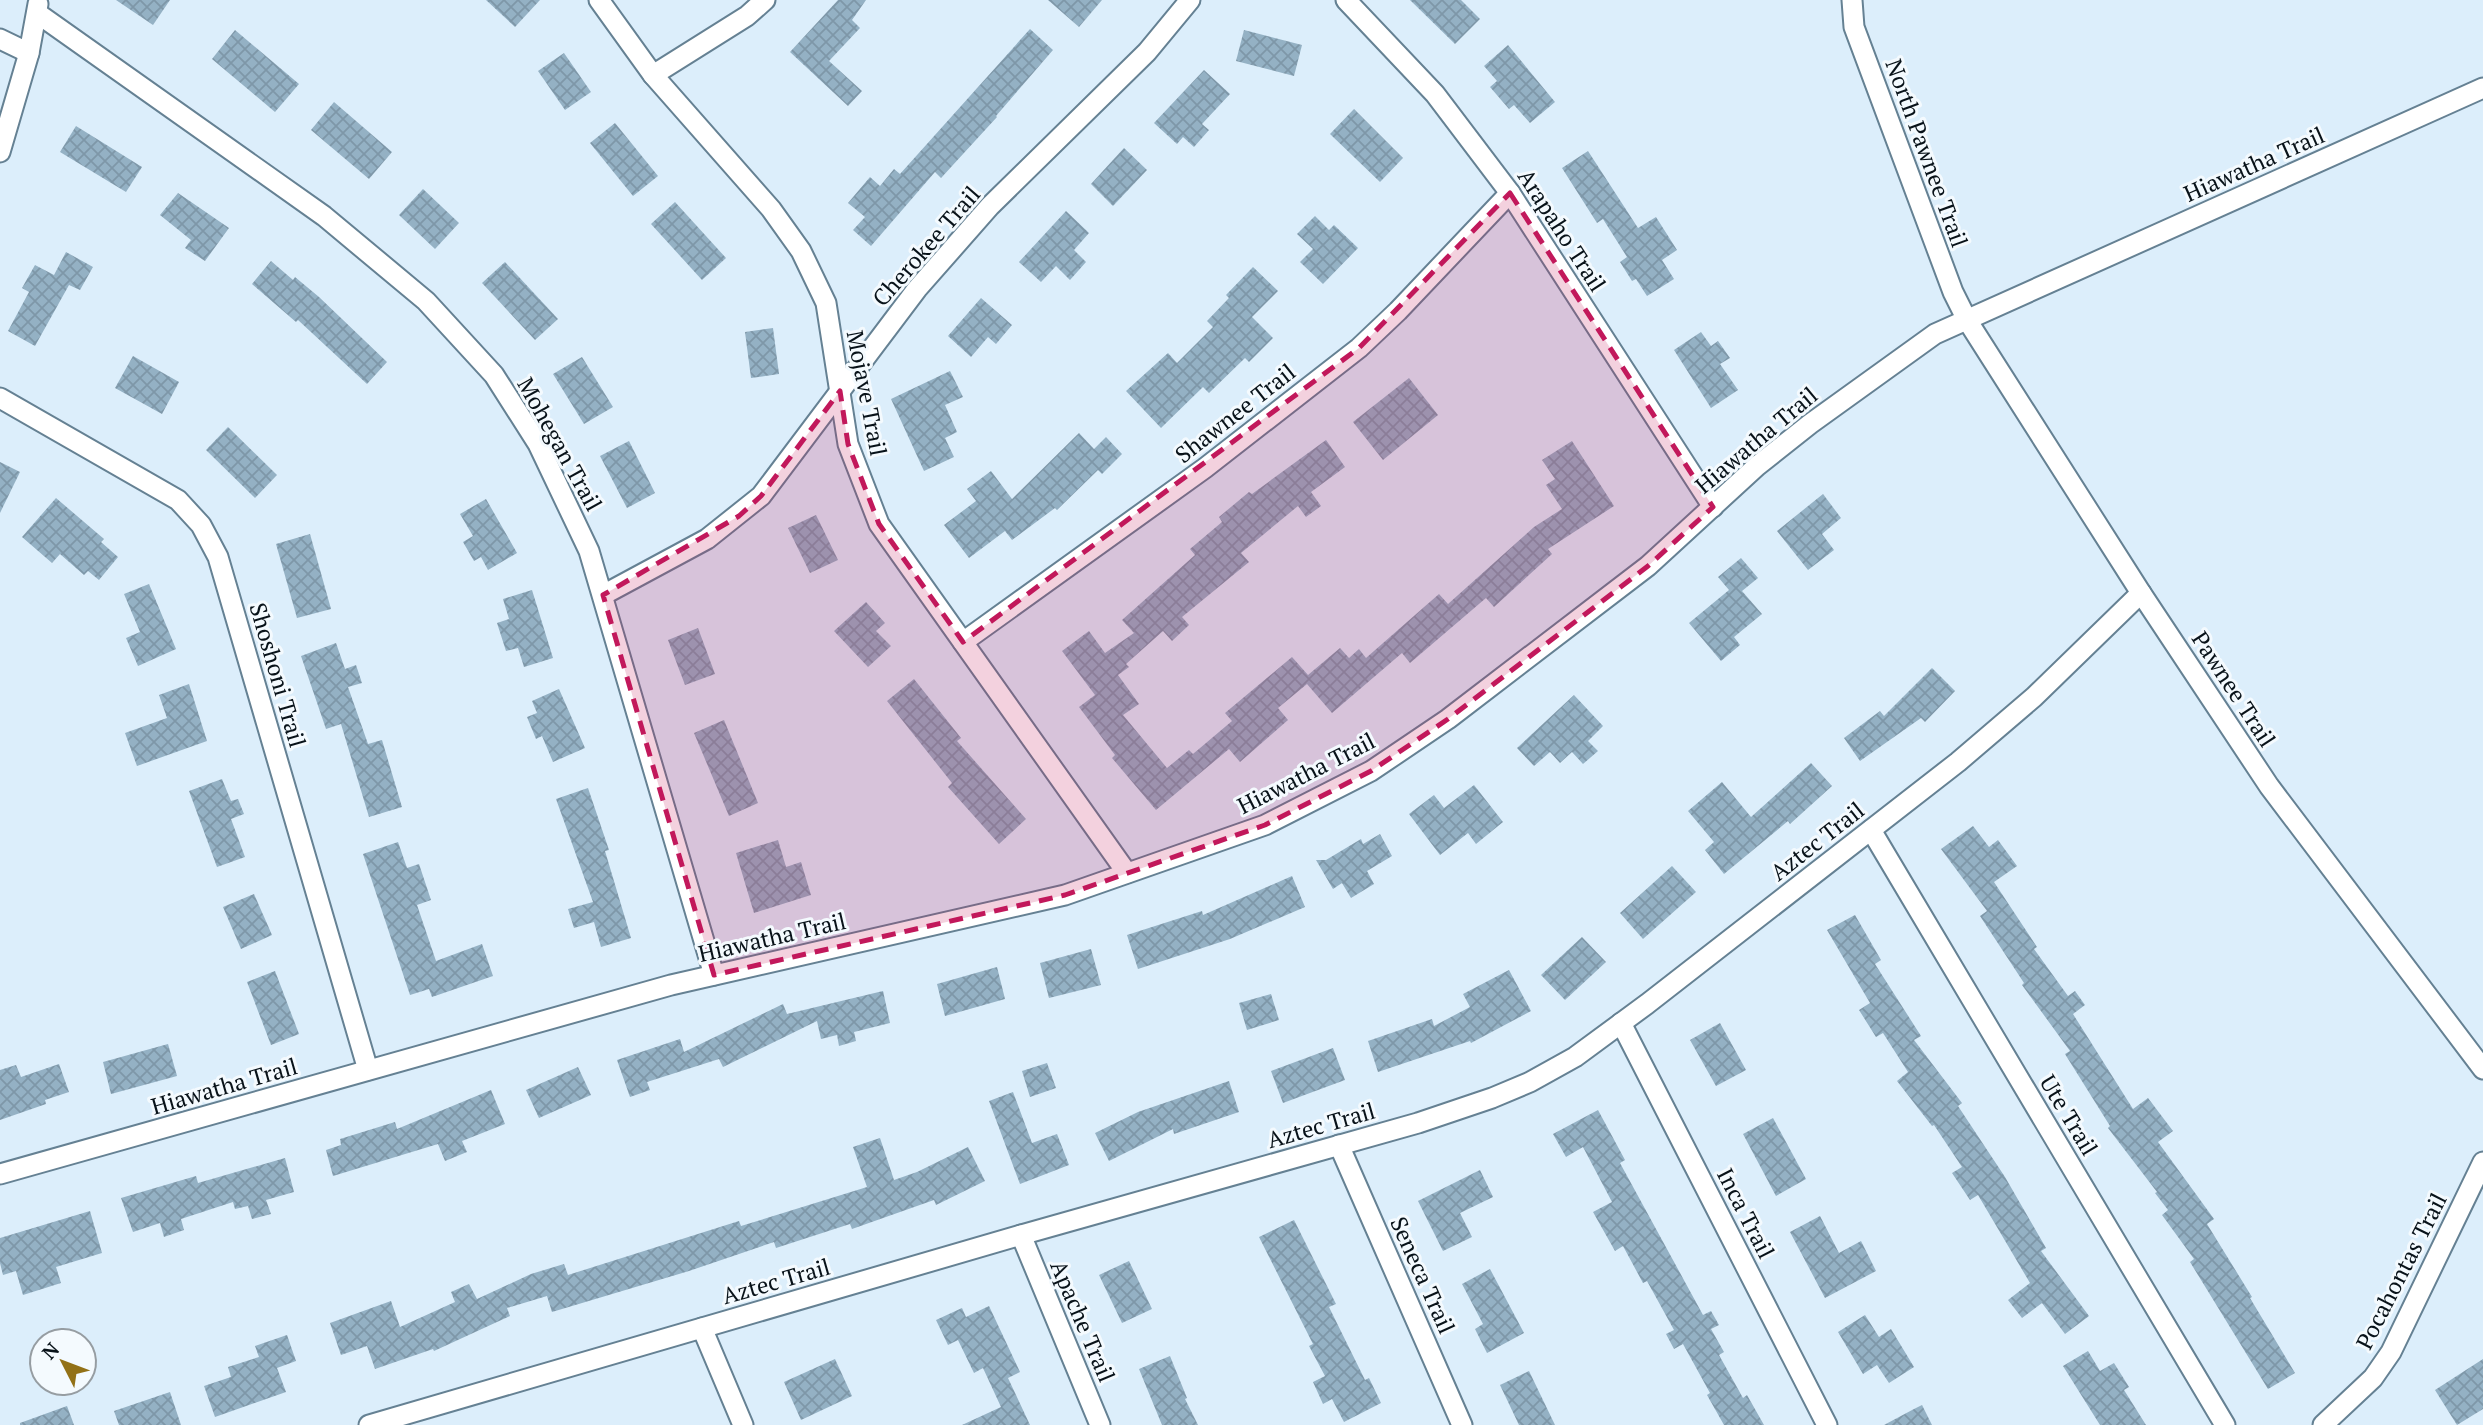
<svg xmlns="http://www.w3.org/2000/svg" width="2483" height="1425" viewBox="0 0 2483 1425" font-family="'PT Serif',serif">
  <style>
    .building { fill: url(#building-cross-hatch) }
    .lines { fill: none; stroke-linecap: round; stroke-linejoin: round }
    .street-casing { stroke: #658193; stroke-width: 23 }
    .street { stroke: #fff; stroke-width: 19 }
    .marked { fill: #c2185b; fill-opacity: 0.2; stroke: #c2185b; stroke-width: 5; stroke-dasharray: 14 9; stroke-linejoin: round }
    .labels { text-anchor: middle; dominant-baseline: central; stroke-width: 6; stroke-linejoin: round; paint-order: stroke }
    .street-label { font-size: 23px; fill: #081219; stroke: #f4fafe }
  </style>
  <defs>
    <pattern id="building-cross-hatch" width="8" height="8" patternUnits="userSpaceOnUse" patternTransform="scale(1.75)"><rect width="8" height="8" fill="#94b1c4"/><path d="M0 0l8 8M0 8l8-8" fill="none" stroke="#7e97a8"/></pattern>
  </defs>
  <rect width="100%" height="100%" fill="#dceefb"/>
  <g class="building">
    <polygon points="116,0 170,0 153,25"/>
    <polygon points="486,0 540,0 515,27"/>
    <polygon points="838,0 866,0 852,20 860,28 829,61 862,91 848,106 790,52"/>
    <polygon points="1048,0 1102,0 1079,27"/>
    <polygon points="1410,0 1461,0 1480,19 1455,44"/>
    <polygon points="1030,29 1053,50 996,116 997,117 941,178 935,172 871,246 853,230 865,217 848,203 870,177 880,186 894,169 900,174"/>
    <polygon points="235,30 299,84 275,112 212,59"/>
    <polygon points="1244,30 1302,45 1294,76 1236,61"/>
    <polygon points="1508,45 1555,102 1530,123 1514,105 1509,109 1490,87 1497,81 1484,66"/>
    <polygon points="564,53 591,92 565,110 538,71"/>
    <polygon points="1204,70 1230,94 1202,124 1209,130 1194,147 1183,137 1177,144 1154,123"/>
    <polygon points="334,102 392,152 369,179 311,130"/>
    <polygon points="1354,109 1403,158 1380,182 1330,134"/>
    <polygon points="615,123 658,176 633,196 590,143"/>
    <polygon points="76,126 142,167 126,192 60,152"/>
    <polygon points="1124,148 1147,170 1113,206 1091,184"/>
    <polygon points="1588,151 1638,228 1656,217 1677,250 1662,260 1674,279 1647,296 1636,279 1632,281 1620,262 1627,257 1603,219 1597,223 1562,168"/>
    <polygon points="423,189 459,223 435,249 399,215"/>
    <polygon points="178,193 229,228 205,261 185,248 191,240 160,215"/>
    <polygon points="675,202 726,258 702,280 651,224"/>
    <polygon points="1066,211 1089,233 1074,250 1086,262 1070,280 1056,266 1041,282 1019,262"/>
    <polygon points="1315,216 1329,230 1334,225 1358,248 1323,284 1300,262 1313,249 1297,234"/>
    <polygon points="66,252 93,267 80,290 69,285 35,346 8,331 29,292 22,288 35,265 54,275"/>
    <polygon points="271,261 293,280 295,277 319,297 387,362 367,384 298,320 296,322 252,284"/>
    <polygon points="505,262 558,319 535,340 482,283"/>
    <polygon points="1253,267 1278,291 1252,317 1273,338 1249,362 1245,358 1209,393 1203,387 1161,428 1126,391 1168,353 1177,363 1213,327 1207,321 1229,298 1226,295"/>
    <polygon points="981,298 1012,325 996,344 988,337 971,357 948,336"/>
    <polygon points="773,328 779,374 751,378 745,332"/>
    <polygon points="1701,332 1711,346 1718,341 1730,358 1720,364 1738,390 1711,408 1674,350"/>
    <polygon points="133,356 179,382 162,414 115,388"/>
    <polygon points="582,357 613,407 584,424 553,374"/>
    <polygon points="950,371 963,397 945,405 957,432 945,438 954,457 924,471 891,399"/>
    <polygon points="1409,378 1438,415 1383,460 1353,422"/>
    <polygon points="228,427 277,475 255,498 206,450"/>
    <polygon points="1079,433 1094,449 1106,437 1122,454 1102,474 1098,470 1057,510 1055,508 1012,540 1005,531 969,558 944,525 976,501 967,489 991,471 1012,499"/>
    <polygon points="1326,440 1345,467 1311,492 1321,506 1306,517 1298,506 1241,553 1249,562 1182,617 1189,625 1172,641 1163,631 1126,664 1129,667 1118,675 1139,704 1123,715 1167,768 1189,750 1193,754 1232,721 1225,713 1292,657 1308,675 1340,648 1349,658 1359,649 1366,658 1439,594 1448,604 1534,527 1562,509 1546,485 1555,479 1542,460 1572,441 1614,506 1548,549 1552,554 1494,607 1486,598 1410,663 1402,653 1332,713 1307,684 1278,708 1288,720 1240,762 1229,749 1156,810 1112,758 1115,755 1079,707 1095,695 1062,651 1089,631 1105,653 1134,633 1122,620 1195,555 1190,549 1222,522 1219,517 1249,492 1252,494"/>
    <polygon points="629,441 655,493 627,508 600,456"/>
    <polygon points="0,462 20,472 0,513"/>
    <polygon points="1823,494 1841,518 1822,534 1834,550 1808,570 1777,531"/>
    <polygon points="56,498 104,539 101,542 118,557 99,580 88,571 84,575 60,554 52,563 22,537"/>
    <polygon points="486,499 517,553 488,570 481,557 474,561 463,542 473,536 460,514"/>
    <polygon points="816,515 838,560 810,573 788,528"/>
    <polygon points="310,534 331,609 297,618 276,544"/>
    <polygon points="1741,558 1758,578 1742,591 1762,614 1734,637 1740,645 1721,661 1689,623 1729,590 1718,577"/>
    <polygon points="149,584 176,649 138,666 126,638 140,632 124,594"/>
    <polygon points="532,590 553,658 524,667 518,648 506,651 497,623 509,619 503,599"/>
    <polygon points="866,602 885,623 876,631 891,646 868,667 834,631"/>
    <polygon points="698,628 715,674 685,685 668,640"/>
    <polygon points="336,643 345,669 356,665 362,683 348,687 368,744 382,740 402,807 369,817 341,724 326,729 301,656"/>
    <polygon points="1932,668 1955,691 1925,722 1921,718 1860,761 1844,738 1880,711 1884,716"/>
    <polygon points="914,679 961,738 957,741 1026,819 999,844 948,787 952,783 887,701"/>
    <polygon points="189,684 207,741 137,766 125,733 167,718 159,695"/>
    <polygon points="559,689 585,748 553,762 542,736 536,739 527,717 537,713 532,701"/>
    <polygon points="1574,695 1603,726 1588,741 1598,751 1583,764 1572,752 1560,763 1550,752 1534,766 1517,748"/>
    <polygon points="724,720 758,803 729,816 694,733"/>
    <polygon points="1811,763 1832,786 1790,824 1788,821 1724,874 1705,850 1714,842 1688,811 1722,782 1751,817"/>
    <polygon points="222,779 231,801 238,799 244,814 231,819 245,857 217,867 189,791"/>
    <polygon points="1474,785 1503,822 1476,844 1468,833 1440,855 1409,814 1434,795 1444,808"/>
    <polygon points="588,788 609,850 605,851 631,938 601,947 594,922 574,928 568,909 593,902 556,799"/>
    <polygon points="1973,826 1989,847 1998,840 2017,866 1994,882 2037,947 2034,949 2068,996 2075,991 2085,1005 2073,1014 2133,1109 2148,1098 2173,1131 2158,1142 2214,1219 2207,1224 2252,1297 2250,1298 2295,1373 2268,1389 2190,1262 2194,1259 2162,1215 2168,1210 2155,1193 2157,1192 2108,1128 2110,1126 2065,1054 2070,1051 2022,985 2024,983 1980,916 1987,911 1941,849"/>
    <polygon points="1380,834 1392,856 1367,871 1374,884 1351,898 1342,883 1333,889 1316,860 1326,860 1361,839 1363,844"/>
    <polygon points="778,840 786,867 801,862 811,895 754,913 736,853"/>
    <polygon points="398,842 407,868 419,864 431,900 417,905 436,961 482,944 493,976 432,997 429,989 410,995 363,854"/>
    <polygon points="1672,866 1696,892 1643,939 1620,913"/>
    <polygon points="1292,876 1305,907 1230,939 1138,969 1127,935 1202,911 1203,915"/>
    <polygon points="254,894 272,935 241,949 223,907"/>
    <polygon points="1855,915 1881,960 1875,964 1921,1036 1914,1040 1962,1103 1958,1106 2005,1177 2046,1248 2041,1251 2089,1316 2065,1334 2042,1303 2022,1318 2008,1300 2030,1283 1978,1195 1970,1200 1952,1173 1962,1167 1934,1125 1932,1126 1897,1081 1908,1072 1883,1033 1876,1037 1859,1010 1870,1003 1827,930"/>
    <polygon points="1582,937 1606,962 1565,1000 1541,975"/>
    <polygon points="1091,949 1101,985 1049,998 1040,963"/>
    <polygon points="997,967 1005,999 945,1016 937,984"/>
    <polygon points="1509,970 1531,1011 1471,1043 1470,1041 1378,1072 1368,1041 1432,1019 1434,1026 1470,1007 1463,994"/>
    <polygon points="275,971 299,1034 271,1045 247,982"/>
    <polygon points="883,991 890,1023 854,1032 856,1041 839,1046 837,1035 821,1039 817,1021 723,1067 719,1059 647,1082 650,1090 630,1097 617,1060 680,1039 684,1052 783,1004 787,1014"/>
    <polygon points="1271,994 1279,1020 1247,1030 1239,1003"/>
    <polygon points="1720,1023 1746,1070 1716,1086 1690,1040"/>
    <polygon points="168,1044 177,1076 111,1094 103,1062"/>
    <polygon points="1333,1048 1345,1080 1283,1103 1271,1071"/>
    <polygon points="1047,1063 1056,1088 1030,1097 1022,1071"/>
    <polygon points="59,1064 69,1092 45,1100 46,1104 0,1120 0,1070 16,1065 21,1077"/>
    <polygon points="578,1067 591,1095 539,1118 526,1090"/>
    <polygon points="1229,1081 1239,1112 1174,1134 1173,1129 1109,1161 1095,1133 1138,1112"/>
    <polygon points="491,1090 505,1124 462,1141 467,1152 445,1161 438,1144 333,1176 326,1150 341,1145 340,1139 395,1122 397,1129"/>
    <polygon points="1013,1092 1032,1143 1057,1134 1069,1165 1020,1184 989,1101"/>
    <polygon points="1598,1110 1625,1160 1620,1163 1703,1315 1711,1311 1719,1325 1711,1329 1724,1352 1719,1355 1743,1398 1747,1395 1764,1425 1724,1425 1707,1395 1710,1393 1683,1344 1674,1349 1666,1334 1674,1330 1647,1281 1643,1283 1623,1246 1615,1251 1593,1212 1612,1202 1583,1147 1566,1157 1553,1134"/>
    <polygon points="1773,1118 1806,1179 1776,1196 1743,1134"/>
    <polygon points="880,1138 894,1180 917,1172 968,1147 985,1181 936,1205 934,1200 852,1229 850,1224 776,1248 774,1242 689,1271 552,1312 547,1296 507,1308 510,1316 434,1351 433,1349 375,1369 367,1346 341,1355 330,1323 391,1301 400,1327 455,1302 451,1292 469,1284 477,1299 531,1274 564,1264 568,1275 739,1221 741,1226 867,1187 853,1147"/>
    <polygon points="285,1158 294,1192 266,1200 271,1214 252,1219 248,1206 235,1209 233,1202 181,1219 184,1230 164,1237 160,1223 133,1232 121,1198 196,1176 198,1183"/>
    <polygon points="1480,1170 1493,1197 1460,1213 1472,1237 1443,1251 1418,1201"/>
    <polygon points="90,1211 102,1253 56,1267 61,1283 23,1295 16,1271 3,1275 0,1263 0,1238"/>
    <polygon points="1820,1216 1839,1253 1861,1241 1876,1271 1825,1298 1790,1232"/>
    <polygon points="1294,1220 1336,1304 1329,1307 1365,1380 1369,1378 1381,1403 1344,1422 1332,1399 1323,1404 1313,1382 1325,1376 1309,1346 1313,1344 1259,1237"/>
    <polygon points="1129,1261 1152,1309 1122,1323 1099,1275"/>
    <polygon points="1490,1269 1524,1333 1487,1353 1475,1329 1483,1324 1462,1284"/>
    <polygon points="989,1306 1020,1372 1008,1378 1030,1425 962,1425 1001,1407 983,1368 974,1373 958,1340 948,1345 936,1320 962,1308 966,1317"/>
    <polygon points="1865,1315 1879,1337 1891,1329 1914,1367 1889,1383 1877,1365 1863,1374 1838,1332"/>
    <polygon points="287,1335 296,1361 277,1368 286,1392 215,1417 204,1386 231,1377 228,1367 259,1357 255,1346"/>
    <polygon points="2088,1351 2100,1371 2114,1363 2129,1387 2124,1390 2146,1425 2100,1425 2063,1366"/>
    <polygon points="1170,1356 1187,1398 1185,1399 1198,1425 1162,1425 1139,1369"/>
    <polygon points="835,1359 852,1396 801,1420 784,1382"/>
    <polygon points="2483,1359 2483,1409 2457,1425 2435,1390"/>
    <polygon points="1529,1371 1555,1425 1519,1425 1500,1385"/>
    <polygon points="170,1392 181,1425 119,1425 114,1411"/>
    <polygon points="1922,1405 1932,1425 1884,1425 1914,1409"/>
    <polygon points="67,1406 74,1425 20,1425 20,1423"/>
  </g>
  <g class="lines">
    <defs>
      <g id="street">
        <polyline points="599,0 653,75 771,209 801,251 826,303 848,444 879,524 1127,873"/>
        <polyline points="1346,0 1435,94 1510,193 1713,507"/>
        <polyline points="1852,0 1854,27 1953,292 1967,320 2141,593 2269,786 2483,1069"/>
        <polyline points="37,13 324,216 426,301 494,375 538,444 589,551 714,975"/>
        <polyline points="0,39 29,53"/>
        <polyline points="653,75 747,16 765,0"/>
        <polyline points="0,152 29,53 38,4"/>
        <polyline points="0,398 178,500 201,525 218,557 368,1070"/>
        <polyline points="603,595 707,539 761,496 917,289 990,206 1147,52 1190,0"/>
        <polyline points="963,642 1205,468 1359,348 1398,311 1510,193"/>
        <polyline points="1871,830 2225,1425"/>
        <polyline points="1621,1023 1827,1425"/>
        <polyline points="1339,1145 1462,1425"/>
        <polyline points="0,1174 671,985 1065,895 1265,825 1371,771 1448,719 1648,566 1757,466 1810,424 1935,334 2483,88"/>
        <polyline points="1021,1235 1100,1425"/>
        <polyline points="702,1328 743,1425"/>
        <polyline points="369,1425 1021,1235 1418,1123 1492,1098 1530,1082 1575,1057 1647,1004 1958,762 2034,697 2141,593"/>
        <polyline points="2323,1425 2373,1378 2391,1352 2483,1162"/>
      </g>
    </defs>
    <use href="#street" class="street-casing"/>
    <use href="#street" class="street"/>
  </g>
  <path class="marked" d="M1510,193L1713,507L1648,566L1448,719L1371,771L1265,825L1065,895L714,975L603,595L739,516L761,496L840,391L848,444L879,524L963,642L1359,348Z"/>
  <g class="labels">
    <g class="street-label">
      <text transform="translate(1927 153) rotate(70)">North Pawnee Trail</text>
      <text transform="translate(2254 164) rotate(-24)">Hiawatha Trail</text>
      <text transform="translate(1562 230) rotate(57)">Arapaho Trail</text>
      <text transform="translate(926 246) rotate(-49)">Cherokee Trail</text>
      <text transform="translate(867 393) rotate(79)">Mojave Trail</text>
      <text transform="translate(1235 413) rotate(-38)">Shawnee Trail</text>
      <text transform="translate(1756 440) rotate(-40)">Hiawatha Trail</text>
      <text transform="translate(560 444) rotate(61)">Mohegan Trail</text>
      <text transform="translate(278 675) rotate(74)">Shoshoni Trail</text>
      <text transform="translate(2234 689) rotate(57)">Pawnee Trail</text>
      <text transform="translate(1306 773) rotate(-27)">Hiawatha Trail</text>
      <text transform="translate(1817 841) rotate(-38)">Aztec Trail</text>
      <text transform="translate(772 937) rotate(-13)">Hiawatha Trail</text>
      <text transform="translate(224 1086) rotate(-16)">Hiawatha Trail</text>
      <text transform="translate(2069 1115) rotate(59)">Ute Trail</text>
      <text transform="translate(1321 1125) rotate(-16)">Aztec Trail</text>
      <text transform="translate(1746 1213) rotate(63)">Inca Trail</text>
      <text transform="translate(2401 1271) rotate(-63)">Pocahontas Trail</text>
      <text transform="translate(1423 1275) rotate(66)">Seneca Trail</text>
      <text transform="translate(776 1281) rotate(-16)">Aztec Trail</text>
      <text transform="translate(1083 1321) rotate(67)">Apache Trail</text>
    </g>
  </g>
  <g transform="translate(63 1362) rotate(312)"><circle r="33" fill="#f4fafe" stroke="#969da2" stroke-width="2"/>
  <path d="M0-5L12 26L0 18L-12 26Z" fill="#927117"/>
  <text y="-10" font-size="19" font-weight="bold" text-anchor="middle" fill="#081219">N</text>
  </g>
</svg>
